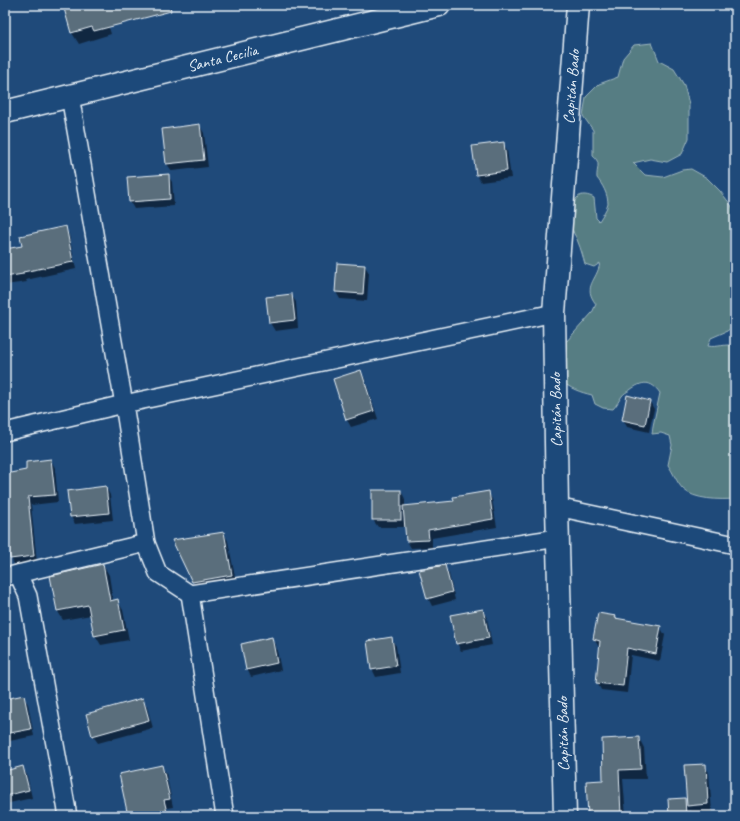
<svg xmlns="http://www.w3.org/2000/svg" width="740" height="821" viewBox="0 0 740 821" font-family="Caveat,sans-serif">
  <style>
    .green { fill: #567d83; stroke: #9fb7be }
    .shadow { fill: #0007 }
    .building { fill: #5a6e7c; stroke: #e8f1f8 }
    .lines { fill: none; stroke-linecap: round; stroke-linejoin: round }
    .street-casing { stroke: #e8f1f8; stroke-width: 20 }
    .secondary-casing { stroke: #e8f1f8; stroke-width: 25 }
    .street { stroke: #1f4a7a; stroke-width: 17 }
    .secondary { stroke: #1f4a7a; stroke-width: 22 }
    .labels { text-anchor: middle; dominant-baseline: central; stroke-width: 3; stroke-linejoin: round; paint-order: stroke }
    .street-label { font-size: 16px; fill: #e8f1f8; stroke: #1f4a7a }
  </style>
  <rect width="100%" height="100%" fill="#1f4a7a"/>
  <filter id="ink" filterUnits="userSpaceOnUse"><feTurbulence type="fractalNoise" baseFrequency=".025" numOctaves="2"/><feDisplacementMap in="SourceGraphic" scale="8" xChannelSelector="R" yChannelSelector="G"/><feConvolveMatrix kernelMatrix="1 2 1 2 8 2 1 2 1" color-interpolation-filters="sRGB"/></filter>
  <g filter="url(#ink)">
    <path class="green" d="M652,43L659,61L674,69L684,85L689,104V138L682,154L667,162L650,159L633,163L645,175L663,177L682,170L691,169L707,178L720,191L731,205L735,213V325L727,331L711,338L708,346C717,348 726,343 735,346V499C720,500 694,500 683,489C677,483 673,472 668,465L672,445L670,436L661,433L652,434L653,426L660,393C651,380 642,381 630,390C627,392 624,393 622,396C619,400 617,405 613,409L603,408L595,404L592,395C580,392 570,389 561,380L565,343L592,313L596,304C582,286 597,281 600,263L594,267L585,264C583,257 581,249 578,242C577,238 574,235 573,231C568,220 568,208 577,198C581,193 589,195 594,198L596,218L599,221C602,216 607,209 608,204C608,194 602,184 597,178C596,169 602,163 593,156V130L583,116L586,97L599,84L618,77L623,58L634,45Z"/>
    <g class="shadow">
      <polygon points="64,5 102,5 111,34 79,44 72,33"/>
      <polygon points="200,126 204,133 208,167 172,171 167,164"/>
      <polygon points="503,143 507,150 511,178 481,182 477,175"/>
      <polygon points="168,175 172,182 174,206 134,209 130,202"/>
      <polygon points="65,227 69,235 76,269 26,280 27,282 5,285 5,250 23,246"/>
      <polygon points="365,266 369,273 367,301 340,299 336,292"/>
      <polygon points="291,295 296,302 298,328 275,331 270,323 267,298"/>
      <polygon points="361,371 365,379 378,419 351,427 347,420 335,379"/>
      <polygon points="650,402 654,409 649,432 627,427 623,419"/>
      <polygon points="51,460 55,468 58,502 31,505 37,563 15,566 11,558 5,507 5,475 27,471"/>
      <polygon points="106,487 110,495 113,520 75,524 71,517 69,492"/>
      <polygon points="401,491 405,499 405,506 455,502 488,492 492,499 497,527 432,538 432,547 411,548 407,541 406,527 378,527 373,520"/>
      <polygon points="224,533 228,541 236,582 197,589 193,582"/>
      <polygon points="103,565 109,575 113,601 117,600 123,610 129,640 101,645 95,635 91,615 63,620 57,610"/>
      <polygon points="444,566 449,574 455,600 432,606 428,598"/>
      <polygon points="483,610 487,618 492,645 461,651 457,643"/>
      <polygon points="615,617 616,619 660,627 665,635 660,661 631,655 627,693 601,690 597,682 601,647 599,647 594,639"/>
      <polygon points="391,638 396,646 400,673 376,677 372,669"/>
      <polygon points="271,639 276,646 281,670 251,677 247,669"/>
      <polygon points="23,696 28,704 34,736 5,742 5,700"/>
      <polygon points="142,699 147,707 153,728 98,743 93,736 87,715"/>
      <polygon points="639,738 644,748 646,779 623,779 626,816 589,816 604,781"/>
      <polygon points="705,765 709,773 712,812 692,813 690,809 690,816 670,816 684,799 688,806"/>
      <polygon points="161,766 166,773 173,807 167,808 169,816 129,816"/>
      <polygon points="23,768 27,775 32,798 5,804 5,772"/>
    </g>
    <g class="building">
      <polygon points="63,5 170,5 171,11 94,31 92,27 71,33"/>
      <polygon points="200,124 204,160 166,164 162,129"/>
      <polygon points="504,142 507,171 476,175 472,146"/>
      <polygon points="169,174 170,199 129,202 127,177"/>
      <polygon points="66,226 73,262 23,272 23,274 5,277 5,249 22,246 20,236"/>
      <polygon points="337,263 365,265 363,294 335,292"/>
      <polygon points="292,294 295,320 269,323 266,297"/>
      <polygon points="361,370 374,411 346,420 333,379"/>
      <polygon points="627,395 650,401 645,425 622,420"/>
      <polygon points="51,459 55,495 28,497 34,556 10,559 5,512 5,474 26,470 26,462"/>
      <polygon points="106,486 109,513 70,517 67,491"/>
      <rect x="372" y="490" width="29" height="30"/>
      <polygon points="489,491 493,519 428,530 429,540 406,541 403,506 454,501 453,497"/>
      <polygon points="224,532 232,575 192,582 172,540"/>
      <polygon points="103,564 110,601 118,599 124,630 94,636 88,605 57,611 50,576"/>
      <polygon points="445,565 452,592 427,599 419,570"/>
      <polygon points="483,609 489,638 456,644 450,615"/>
      <polygon points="598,613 616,616 615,618 661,626 656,654 627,648 623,686 596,683 600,641 593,639"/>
      <polygon points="272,637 277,663 246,670 241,644"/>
      <polygon points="392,637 396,666 371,670 367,641"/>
      <polygon points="24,695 31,729 5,734 5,699"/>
      <polygon points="143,698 149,720 92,736 86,714"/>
      <polygon points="639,737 641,769 619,770 621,816 588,816 586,781 603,780 602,739"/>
      <polygon points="706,764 708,804 687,806 684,765"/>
      <polygon points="162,765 170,799 164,800 168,816 128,816 119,774"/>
      <polygon points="23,766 29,790 5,796 5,771"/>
      <polygon points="685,798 686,816 669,816 668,799"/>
    </g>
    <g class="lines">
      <defs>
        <g id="street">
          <polyline points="70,96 124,404 146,543 158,573 190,594 558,538"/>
          <polyline points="5,432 124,404 554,313"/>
          <polyline points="557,507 735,545"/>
          <polyline points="18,574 28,596 68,816"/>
          <polyline points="5,577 146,543"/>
          <polyline points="190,594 225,816"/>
        </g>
        <g id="secondary">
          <path id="s1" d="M5,112L439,5"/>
          <path id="s2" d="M565,816L557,507L554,313L578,5"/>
        </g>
      </defs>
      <use href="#street" class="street-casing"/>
      <use href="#secondary" class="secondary-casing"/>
      <use href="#street" class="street"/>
      <use href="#secondary" class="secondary"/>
    </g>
  </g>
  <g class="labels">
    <g class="street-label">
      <text stroke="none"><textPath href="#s1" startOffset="224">Santa Cecilia</textPath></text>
      <text stroke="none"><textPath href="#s2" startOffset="730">Capitán Bado</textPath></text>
      <text transform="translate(556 410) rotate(-91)">Capitán Bado</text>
      <text transform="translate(563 734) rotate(-91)">Capitán Bado</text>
    </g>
  </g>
  <rect width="740" height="821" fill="none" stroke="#1f4a7a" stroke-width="20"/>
  <rect x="10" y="10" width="720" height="801" fill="none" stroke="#e8f1f8" stroke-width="1.5" filter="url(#ink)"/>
</svg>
